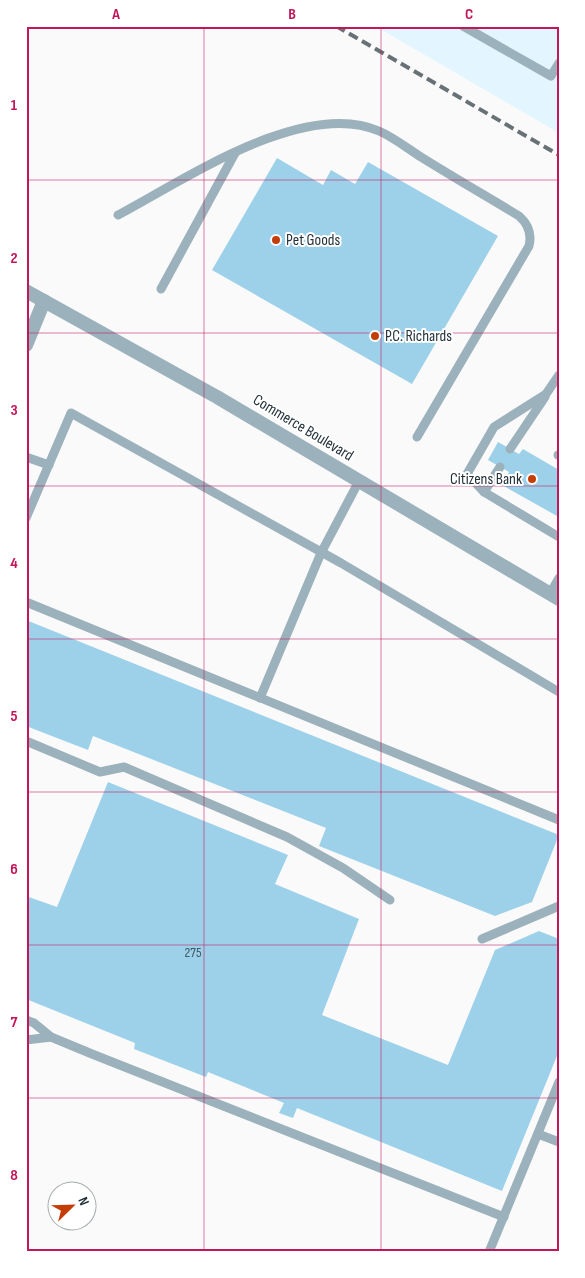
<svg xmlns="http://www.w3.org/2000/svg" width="585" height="1278" viewBox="0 0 585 1278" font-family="'Sofia Sans Condensed',sans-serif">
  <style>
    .built { fill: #e3f5fe }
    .building { fill: #9dd1ea }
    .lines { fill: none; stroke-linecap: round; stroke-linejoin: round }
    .service { stroke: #9bb1bc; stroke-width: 9 }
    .minor { stroke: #9bb1bc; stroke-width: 14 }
    .tertiary { stroke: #9bb1bc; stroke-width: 14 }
    .rail { stroke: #677176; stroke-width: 4; stroke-dasharray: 10 5; stroke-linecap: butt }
    .grid { fill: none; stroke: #c2185b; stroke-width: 1; stroke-opacity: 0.55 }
    .poi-dot { fill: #c43d06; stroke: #fff; stroke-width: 2 }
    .labels { text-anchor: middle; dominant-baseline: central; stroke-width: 4; stroke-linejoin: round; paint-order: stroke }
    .number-label { font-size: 14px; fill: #425a65 }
    .poi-label { font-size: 16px; fill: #233239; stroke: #fff; text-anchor: start }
    .street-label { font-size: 16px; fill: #233239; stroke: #fff }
    .neatline { fill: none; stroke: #c2185b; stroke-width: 2 }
    .grid-label { font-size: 16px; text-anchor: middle; font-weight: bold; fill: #c2185b }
  </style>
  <rect width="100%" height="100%" fill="#fafafa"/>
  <polygon class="built" points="375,26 559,26 559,133"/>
  <g class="building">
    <polygon points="277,158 323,185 331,170 355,184 368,162 498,236 412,384 212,270"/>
    <polygon points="498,442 519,454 523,449 559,470 559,513 557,516 502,485 509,472 488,460"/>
    <polygon points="26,620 559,835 532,902 495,916 319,846 326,828 93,736 88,750 26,726"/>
    <polygon points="108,782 288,855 275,884 359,919 322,1015 448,1065 495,950 539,931 559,939 559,1051 502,1191 297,1108 293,1118 279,1113 284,1103 208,1072 206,1077 134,1049 135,1043 26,999 26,896 57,907"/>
  </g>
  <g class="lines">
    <g class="service">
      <polyline points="463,26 551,76 559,63"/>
      <path d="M118,215C184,180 304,98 379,131C393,137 407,148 421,157C453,177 486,196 519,216C528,224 532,234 529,246L417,437"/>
      <polyline points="161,289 235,153"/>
      <polyline points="559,375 546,394 494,427 467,474 484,492 559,537"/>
      <polyline points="510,449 545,397"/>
      <polyline points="558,455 559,455"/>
      <polyline points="26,457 49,465"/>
      <polyline points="484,492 500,467"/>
      <polyline points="26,518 71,413 341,563 559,692"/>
      <polyline points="550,594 559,578"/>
      <polyline points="26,602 559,820"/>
      <polyline points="260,698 321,553 359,481"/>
      <polyline points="26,741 100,772 124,767 287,837 343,868 390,900"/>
      <polyline points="482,939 559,906"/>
      <polyline points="26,1020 34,1023 51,1037 92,1054 504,1217"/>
      <polyline points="26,1040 51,1037"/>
      <polyline points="538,1134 559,1142"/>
      <polyline points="489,1252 559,1082"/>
    </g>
    <polyline class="minor" points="26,345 44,301"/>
    <polyline class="tertiary" points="26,291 217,397 559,599"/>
    <polyline class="rail" points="336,26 559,155"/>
  </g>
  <path class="grid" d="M204,26V1252M381,26V1252M26,180H559M26,333H559M26,486H559M26,639H559M26,792H559M26,945H559M26,1098H559"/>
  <g class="poi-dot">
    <circle cx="276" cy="240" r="5"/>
    <circle cx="375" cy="336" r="5"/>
    <circle cx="532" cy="479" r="5"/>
  </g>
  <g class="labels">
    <g class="number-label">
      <text x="193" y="952">275</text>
    </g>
    <g class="poi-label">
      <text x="286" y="240">Pet Goods</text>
      <text x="385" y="336">P.C. Richards</text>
      <text x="522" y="479" text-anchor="end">Citizens Bank</text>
    </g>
    <g class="street-label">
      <text transform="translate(303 428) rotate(31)">Commerce Boulevard</text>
    </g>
  </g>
  <rect width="585" height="1278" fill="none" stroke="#ffffff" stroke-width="55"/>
  <g transform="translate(72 1206) rotate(67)"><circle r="24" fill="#ffffff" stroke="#a7adb0"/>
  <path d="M0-4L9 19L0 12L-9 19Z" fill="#c43d06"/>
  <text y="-8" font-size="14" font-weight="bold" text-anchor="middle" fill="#233239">N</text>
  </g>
  <rect x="28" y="28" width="530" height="1222" class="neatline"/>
  <g class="grid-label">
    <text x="116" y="19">A</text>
    <text x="292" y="19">B</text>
    <text x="469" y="19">C</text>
    <text x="14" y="110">1</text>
    <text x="14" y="263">2</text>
    <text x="14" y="415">3</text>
    <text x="14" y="568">4</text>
    <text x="14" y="721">5</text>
    <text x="14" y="874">6</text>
    <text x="14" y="1027">7</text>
    <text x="14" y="1180">8</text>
  </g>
</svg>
